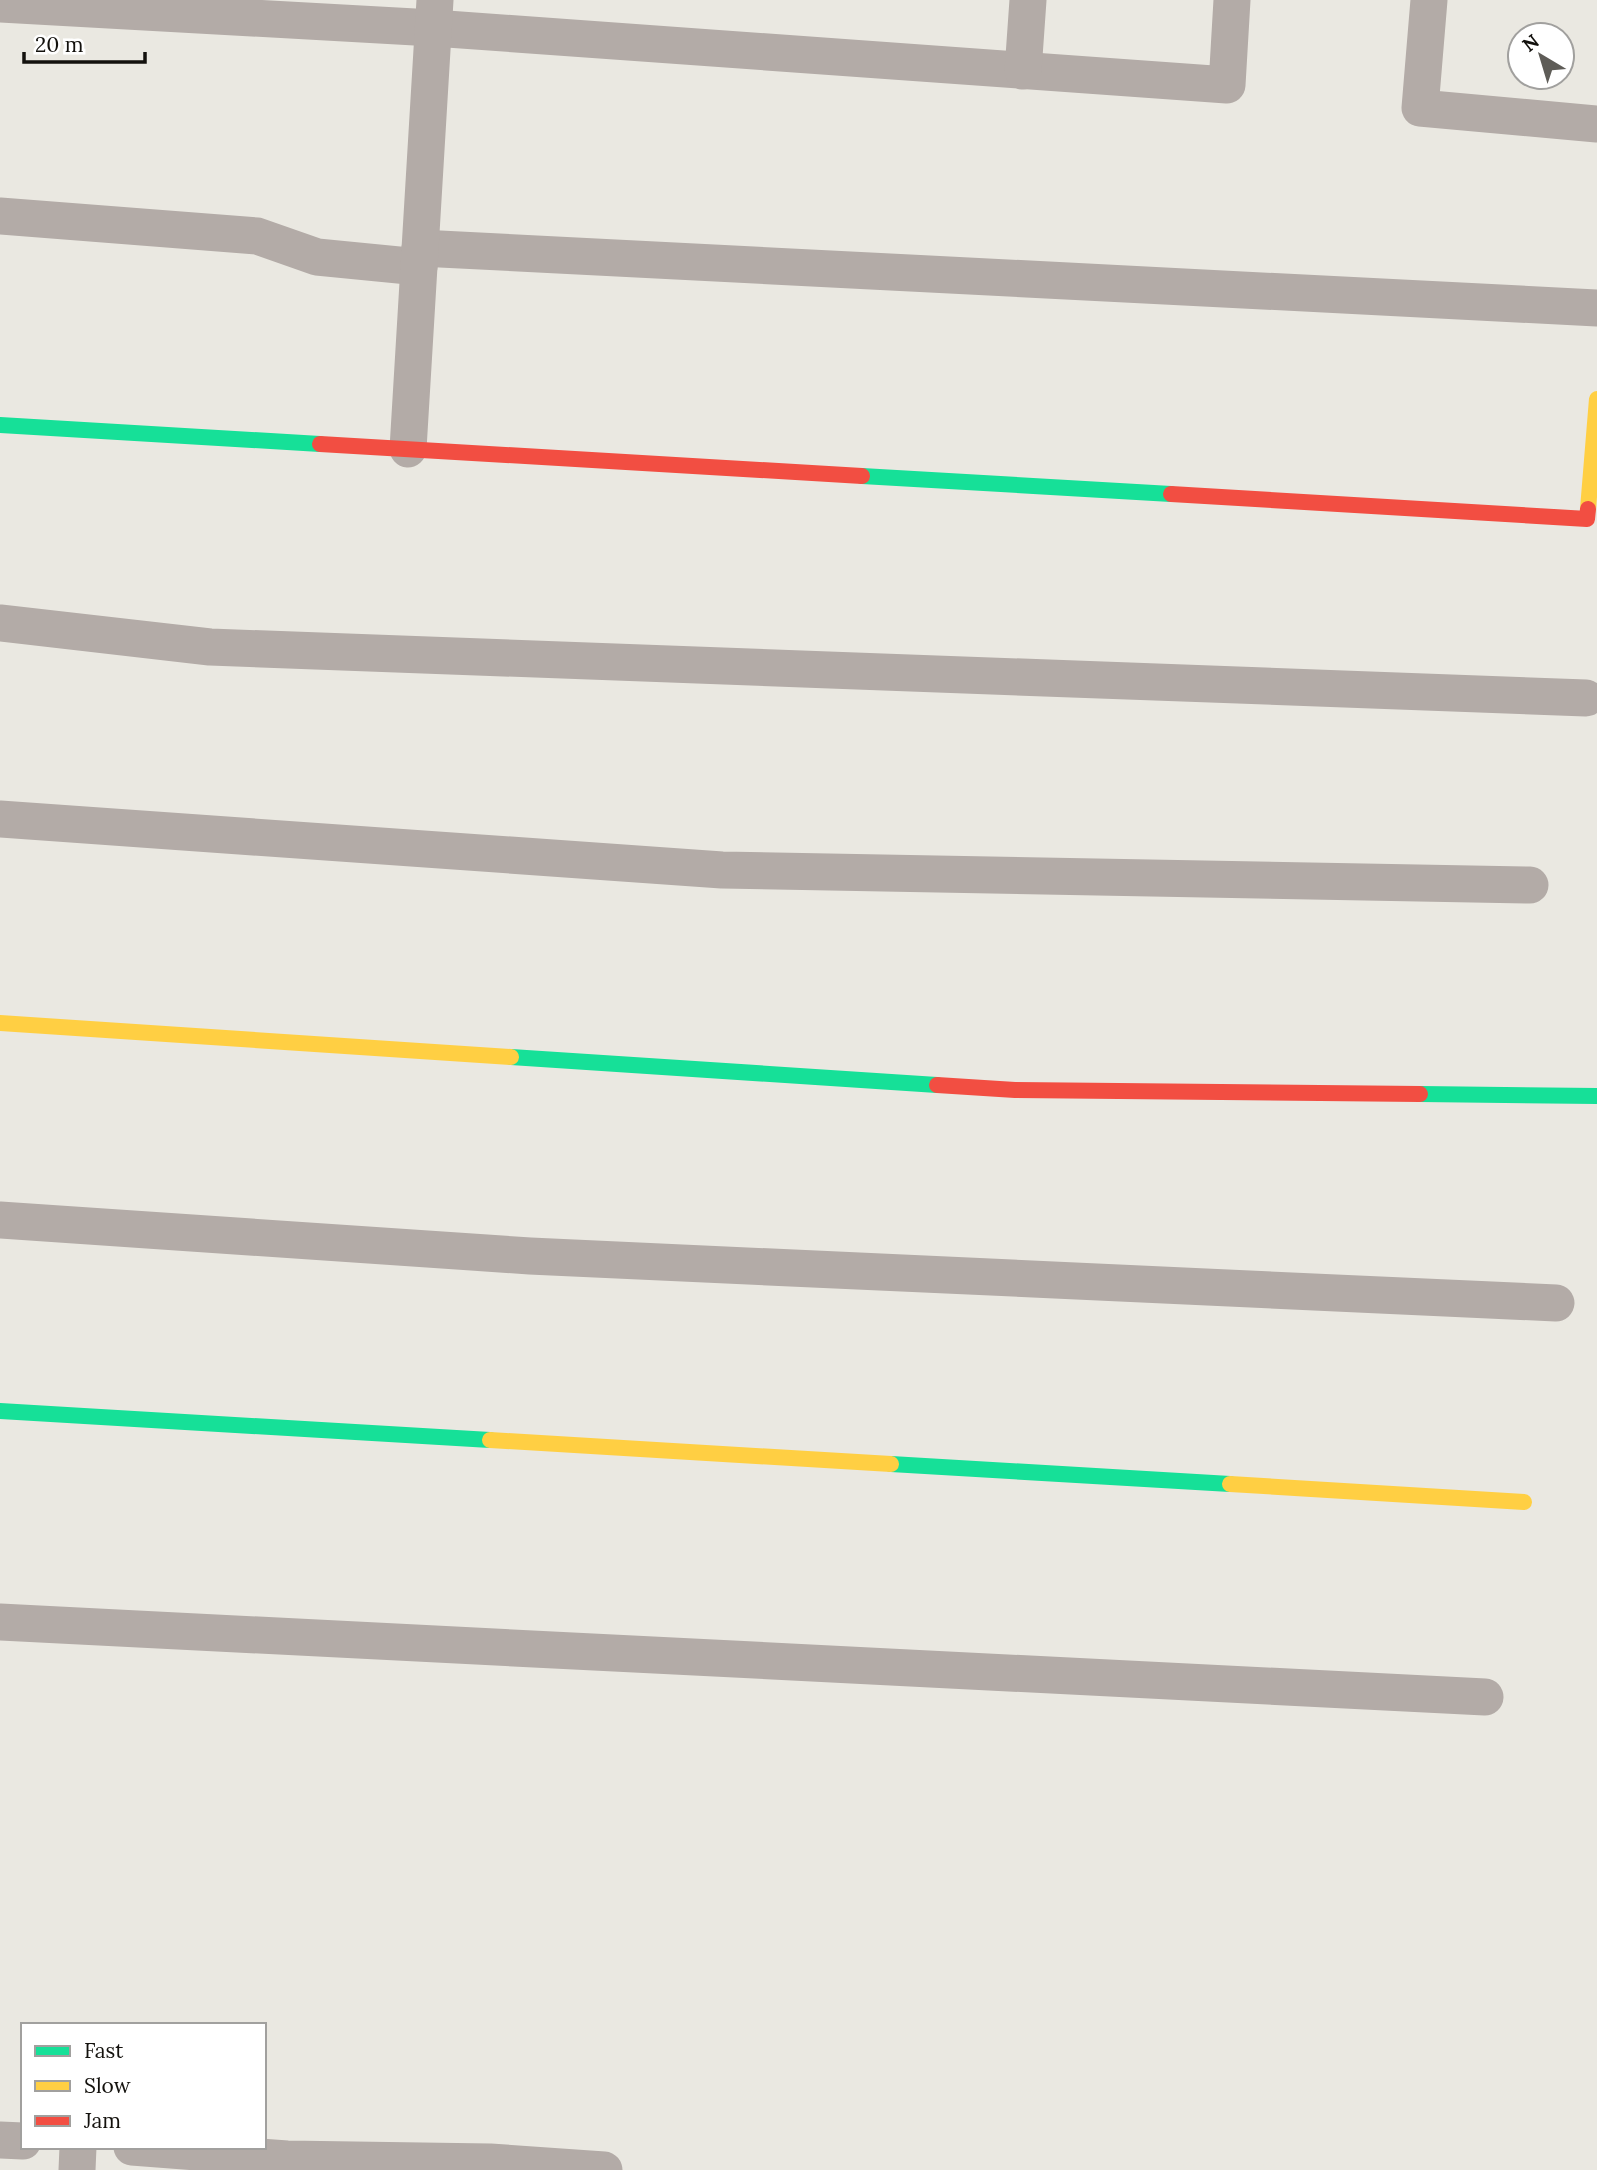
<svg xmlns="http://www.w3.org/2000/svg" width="1597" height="2170" viewBox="0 0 1597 2170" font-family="Lora,serif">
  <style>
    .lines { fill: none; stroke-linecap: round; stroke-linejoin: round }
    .street { stroke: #b3aba7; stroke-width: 37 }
    .fast { stroke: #16e098; stroke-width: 16 }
    .slow { stroke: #ffcf43; stroke-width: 16 }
    .jam { stroke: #f24e42; stroke-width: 16 }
  </style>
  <rect width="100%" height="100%" fill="#eae8e1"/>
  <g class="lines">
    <g class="street">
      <polyline points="1429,0 1420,108 1597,124"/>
      <polyline points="0,4 433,28 1227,85 1232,0"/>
      <polyline points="1023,71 1028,0"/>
      <polyline points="0,216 257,236 317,257 419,267"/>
      <polyline points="420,248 1597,308"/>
      <polyline points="408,449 435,0"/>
      <polyline points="0,623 210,647 1586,698"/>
      <polyline points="0,819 722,870 1530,885"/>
      <polyline points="0,1220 530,1256 1556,1303"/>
      <polyline points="0,1622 1485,1697"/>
      <polyline points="0,2140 23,2141"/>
      <polyline points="132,2147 287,2159 490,2162 604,2170"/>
      <polyline points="77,2170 78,2147"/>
    </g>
    <g class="fast">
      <polyline points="0,425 320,444"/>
      <polyline points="862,476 1171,494"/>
      <polyline points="511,1057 937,1085"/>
      <polyline points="1420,1094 1597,1096"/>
      <polyline points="0,1411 490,1440"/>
      <polyline points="891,1464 1230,1484"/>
    </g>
    <g class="slow">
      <polyline points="1588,509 1597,399"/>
      <polyline points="0,1023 511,1057"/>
      <polyline points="490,1440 891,1464"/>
      <polyline points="1230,1484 1524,1502"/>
    </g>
    <g class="jam">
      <polyline points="320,444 862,476"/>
      <polyline points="1171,494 1587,519 1588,509"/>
      <polyline points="937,1085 1015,1090 1420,1094"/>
    </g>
  </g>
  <rect x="21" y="2023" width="245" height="126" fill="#ffffff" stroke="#a1a09e" stroke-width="2"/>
  <rect x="35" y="2046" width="35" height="10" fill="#16e098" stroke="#a1a09e" stroke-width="2"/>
  <text x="84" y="2058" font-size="21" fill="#13110d">Fast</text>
  <rect x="35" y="2081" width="35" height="10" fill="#ffcf43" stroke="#a1a09e" stroke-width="2"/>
  <text x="84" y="2093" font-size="21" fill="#13110d">Slow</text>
  <rect x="35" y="2116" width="35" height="10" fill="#f24e42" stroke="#a1a09e" stroke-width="2"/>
  <text x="84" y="2128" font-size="21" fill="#13110d">Jam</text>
  <g transform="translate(1541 56) rotate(322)"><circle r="33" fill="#ffffff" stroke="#a1a09e" stroke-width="2"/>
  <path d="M0-5L12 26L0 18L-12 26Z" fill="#5e5c57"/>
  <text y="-10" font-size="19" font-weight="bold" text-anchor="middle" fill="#13110d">N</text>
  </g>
  <path d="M24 52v10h121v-10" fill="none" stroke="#13110d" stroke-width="3.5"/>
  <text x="35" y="52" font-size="21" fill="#13110d" stroke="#ffffff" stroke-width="5" paint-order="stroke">20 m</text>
</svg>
